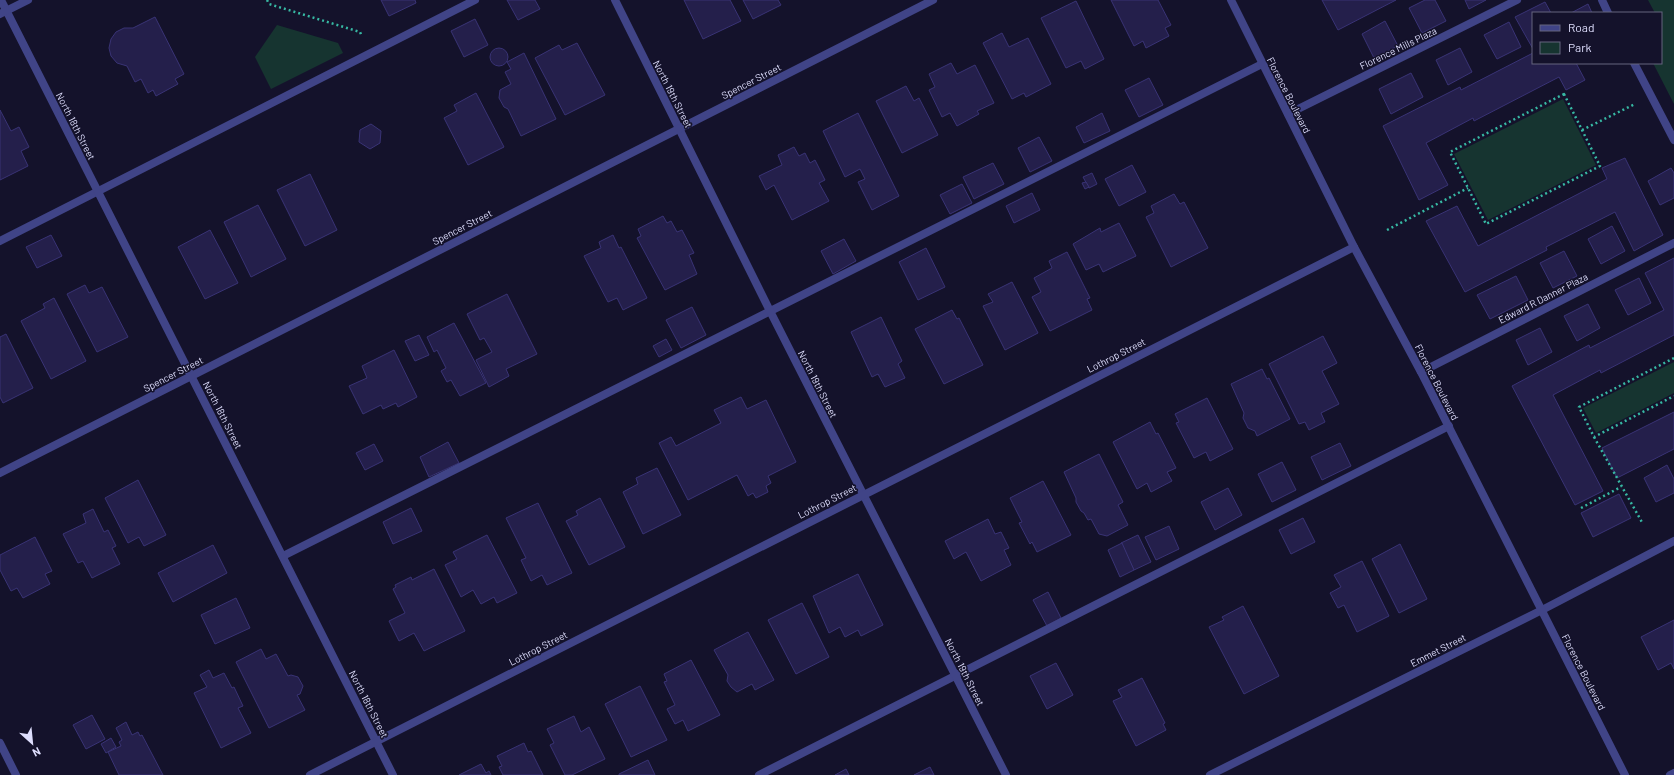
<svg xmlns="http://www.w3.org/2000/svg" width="1674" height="775" viewBox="0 0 1674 775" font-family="Barlow,sans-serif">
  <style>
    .green { fill: #163430 }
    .building { fill: #241f4b; stroke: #393375 }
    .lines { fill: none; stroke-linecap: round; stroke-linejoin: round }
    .path { stroke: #37b8a3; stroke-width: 2.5; stroke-dasharray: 2 3; stroke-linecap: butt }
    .service { stroke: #404487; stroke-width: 8 }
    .minor { stroke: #404487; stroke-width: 8 }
    .tertiary { stroke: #404487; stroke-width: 8 }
    .labels { text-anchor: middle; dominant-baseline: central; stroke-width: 3; stroke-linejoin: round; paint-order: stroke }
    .street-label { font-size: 10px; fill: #dedefd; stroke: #14122b }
  </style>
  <rect width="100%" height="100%" fill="#14122b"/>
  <g class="green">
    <polygon points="1648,0 1674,0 1674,104 1653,63 1661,63 1661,13 1655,13"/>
    <polygon points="277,25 338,43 343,53 271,89 255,57"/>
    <polygon points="1563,99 1596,165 1488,220 1454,154"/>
    <polygon points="1674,362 1674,393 1596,433 1583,408"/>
  </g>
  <g class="building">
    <polygon points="381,0 415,0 416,3 389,16"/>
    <polygon points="507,0 535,0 540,9 518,20"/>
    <polygon points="684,0 730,0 741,21 703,39"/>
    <polygon points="743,0 778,0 781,5 753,19"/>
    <polygon points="1111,0 1158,0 1171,25 1165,28 1169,36 1146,48 1143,41 1134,46"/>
    <polygon points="1322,0 1396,0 1338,30"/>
    <polygon points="1425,0 1435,0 1446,21 1422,33 1409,8"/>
    <polygon points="1465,0 1486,0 1469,9"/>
    <polygon points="1076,1 1104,59 1085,69 1081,61 1066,68 1041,18"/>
    <polygon points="1545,2 1551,13 1533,13 1533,49 1515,17"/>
    <polygon points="1588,4 1592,13 1571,13"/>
    <polygon points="155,17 184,74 175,79 178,84 156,96 153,90 148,93 141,79 135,82 127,66 117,63 111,56 109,48 111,39 116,32 124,28 133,28"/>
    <polygon points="475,19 488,45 464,57 451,31"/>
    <polygon points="1385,21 1398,46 1374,58 1362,34"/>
    <polygon points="1509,22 1521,47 1497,59 1484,35"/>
    <polygon points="1002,33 1009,47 1028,38 1051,84 1026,97 1024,93 1012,99 983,43"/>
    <polygon points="577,43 605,95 565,115 535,58 559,45 562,50"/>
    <polygon points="1460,48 1472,72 1448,85 1436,60"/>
    <circle cx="499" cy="57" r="9"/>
    <polygon points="524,53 556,119 521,136 508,109 504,107 499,98 500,90 511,84 505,72 511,69 507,62"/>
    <polygon points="1533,53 1533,63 1576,63 1585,80 1566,90 1559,77 1474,121 1473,118 1426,143 1448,185 1419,200 1383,126 1460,87 1461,90"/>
    <polygon points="951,63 957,74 975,65 994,103 977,111 979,114 957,126 950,113 942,117 929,90 935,87 929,74"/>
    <polygon points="1411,73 1423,97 1391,114 1379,89"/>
    <polygon points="1149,78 1163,105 1139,117 1125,90"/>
    <polygon points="906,86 914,101 919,98 938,135 902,153 876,101"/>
    <polygon points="476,93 504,147 468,165 444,118 457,111 454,105"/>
    <polygon points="0,110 11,131 19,127 29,147 21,151 28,166 0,180"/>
    <polygon points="858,113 899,196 872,210 858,182 865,179 860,169 845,177 823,131"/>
    <polygon points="1102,113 1110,131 1084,143 1076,127"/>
    <polygon points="371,124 381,131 380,143 370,149 359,142 360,130"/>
    <polygon points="1039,137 1052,161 1030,172 1018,148"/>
    <polygon points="794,147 799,156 805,153 810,163 815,160 825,180 819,183 829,201 792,220 774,185 766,190 759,176 782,165 778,155"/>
    <polygon points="1625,158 1663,235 1634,251 1615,212 1546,247 1547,250 1465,292 1426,221 1457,206 1478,246 1607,179 1602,168"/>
    <polygon points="993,163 1004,184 974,199 963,177"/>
    <polygon points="1132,165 1146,192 1119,206 1105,179"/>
    <polygon points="1671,168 1674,173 1674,198 1660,205 1648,181"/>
    <polygon points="1092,173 1097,184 1089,188 1083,177"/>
    <polygon points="310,174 337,230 305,246 277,190"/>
    <polygon points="1086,182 1089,187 1085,189 1082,183"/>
    <polygon points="962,184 972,203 950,214 940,195"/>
    <polygon points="1032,193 1040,210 1014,223 1006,206"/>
    <polygon points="1174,194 1180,204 1184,202 1208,248 1171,267 1146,217 1154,213 1151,206"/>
    <polygon points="258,205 286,259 251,277 224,222"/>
    <polygon points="663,216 667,223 671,221 677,232 682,230 694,253 689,255 697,274 665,290 637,238 641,236 638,229"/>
    <polygon points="1119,223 1136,256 1103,272 1099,264 1086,270 1073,244 1100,228 1101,232"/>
    <polygon points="1612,226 1625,251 1601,264 1588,239"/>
    <polygon points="210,230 238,283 205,299 178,247"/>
    <polygon points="51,235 62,256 37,268 26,247"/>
    <polygon points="613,235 619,248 621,247 647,298 623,310 617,298 608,302 584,256 601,248 599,242"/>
    <polygon points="844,239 856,261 833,274 821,251"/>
    <polygon points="926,248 945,287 918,300 899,262"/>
    <polygon points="1564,251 1577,276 1553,288 1540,263"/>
    <polygon points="1067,252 1090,298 1087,299 1092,310 1050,331 1032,297 1041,292 1034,278 1052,268 1049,261"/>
    <polygon points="1674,258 1674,335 1601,373 1600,370 1553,395 1603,491 1575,505 1512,386 1589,345 1590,348 1664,310 1645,273"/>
    <polygon points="1516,276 1528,300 1490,319 1477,295"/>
    <polygon points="1639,278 1651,303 1628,315 1615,290"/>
    <polygon points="1012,282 1038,333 1005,350 983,306 993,302 988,294"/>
    <polygon points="85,285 89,293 102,287 128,337 97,352 67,294"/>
    <polygon points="507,294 537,354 506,369 509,376 489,387 476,360 492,352 484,338 480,340 467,314"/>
    <polygon points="54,298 86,361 51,379 21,321 45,308 43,304"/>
    <polygon points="1588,304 1600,328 1577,341 1564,316"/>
    <polygon points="692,307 706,335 681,348 666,320"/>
    <polygon points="952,310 957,319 959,318 983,365 944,384 915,329"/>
    <polygon points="881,317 902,361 898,364 905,378 885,387 878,374 872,377 851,332"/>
    <polygon points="454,323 486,383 460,396 451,380 447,382 441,371 446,368 437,350 434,352 427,337"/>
    <polygon points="1540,328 1552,352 1528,365 1516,340"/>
    <polygon points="6,334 33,388 3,403 0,397 0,337"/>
    <polygon points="419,335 429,355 415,361 405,341"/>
    <polygon points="1323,336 1337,363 1322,371 1339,404 1321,413 1325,422 1309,430 1305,422 1299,424 1269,364"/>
    <polygon points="666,339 672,350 659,357 653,346"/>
    <polygon points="394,350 417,397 398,407 396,403 383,409 381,405 363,414 349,386 367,378 362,366"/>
    <polygon points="1262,369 1267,379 1269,378 1290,419 1257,436 1255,431 1248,428 1243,418 1244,413 1231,384"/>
    <polygon points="741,397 747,409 766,400 796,462 768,476 771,483 766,486 768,492 756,498 753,493 748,496 737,475 688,500 659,443 671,437 676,446 721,423 714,410"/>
    <polygon points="1207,398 1233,449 1210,461 1206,452 1194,458 1176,423 1179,422 1175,414"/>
    <polygon points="1674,412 1674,449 1617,478 1602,448"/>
    <polygon points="1150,422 1156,434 1158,433 1176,468 1167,472 1172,481 1151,492 1147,483 1137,489 1113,442"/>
    <polygon points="448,442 459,463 429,477 420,457"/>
    <polygon points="1340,443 1351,466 1322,480 1311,457"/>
    <polygon points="374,444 383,461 365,470 356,453"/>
    <polygon points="1099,454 1123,502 1118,505 1128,525 1107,536 1099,534 1091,519 1088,520 1084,513 1081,511 1076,502 1076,498 1064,472"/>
    <polygon points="1282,462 1296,490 1272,502 1258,474"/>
    <polygon points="1667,465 1674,479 1674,493 1656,502 1644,478"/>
    <polygon points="657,468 681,515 643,534 623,492 638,484 636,478"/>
    <polygon points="138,480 166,535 144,546 139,537 128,543 105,498"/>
    <polygon points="1043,481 1071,535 1037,552 1032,542 1030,544 1019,523 1022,522 1010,498"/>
    <polygon points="1228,488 1242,515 1215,530 1201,502"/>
    <polygon points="1619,494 1631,518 1593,537 1581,513"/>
    <polygon points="600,498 625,547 589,565 566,521 578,515 576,511"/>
    <polygon points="538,503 572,573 547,585 542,575 531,581 521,560 526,558 506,518"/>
    <polygon points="411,508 422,531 393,544 383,522"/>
    <polygon points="93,509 104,532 108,530 116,546 112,548 120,564 92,578 83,561 78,563 63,534 86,523 83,514"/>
    <polygon points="1303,518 1315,542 1291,554 1279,530"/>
    <polygon points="988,519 995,534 1001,532 1009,548 1004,550 1011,565 981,581 966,552 954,559 945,541"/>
    <polygon points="1169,526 1179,549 1156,560 1145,537"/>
    <polygon points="487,535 517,593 497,603 494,597 481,604 473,590 461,597 445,565 457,559 453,552"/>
    <polygon points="1138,535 1151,562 1134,570 1121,543"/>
    <polygon points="35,537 52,571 45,574 50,584 23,598 17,588 11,591 0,570 0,555"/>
    <polygon points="1122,543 1134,570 1120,577 1108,550"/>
    <polygon points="1400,544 1427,599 1399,613 1372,559"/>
    <polygon points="213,545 227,573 173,602 158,573"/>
    <polygon points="1362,561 1389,616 1357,632 1344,605 1338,608 1330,593 1341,587 1334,575"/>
    <polygon points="434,569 465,631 424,651 414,633 399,641 389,621 405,613 393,589 396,587 395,585 411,577 412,580"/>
    <polygon points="858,574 883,625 861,636 858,630 845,637 840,627 829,633 813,596"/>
    <polygon points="1048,592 1061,618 1047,626 1033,600"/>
    <polygon points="236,598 250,628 215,644 201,615"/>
    <polygon points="802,603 829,657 796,674 768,620"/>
    <polygon points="1243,606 1279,676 1244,694 1209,627 1224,620 1222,617"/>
    <polygon points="1674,620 1674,669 1671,663 1658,670 1641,637"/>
    <polygon points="748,632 774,680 755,690 752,684 737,692 731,687 727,681 728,675 714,650"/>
    <polygon points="261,649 266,659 276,654 288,676 291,675 298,677 303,686 300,694 297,695 305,710 269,728 236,662"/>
    <polygon points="691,660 720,715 688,731 683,720 675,724 667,709 675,705 664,682 667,681 664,674"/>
    <polygon points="1056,663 1073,695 1047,709 1030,676"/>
    <polygon points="209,670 213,678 224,673 232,688 234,687 243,706 238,708 251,733 221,748 194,693 207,687 200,675"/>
    <polygon points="1142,678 1165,723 1163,724 1166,730 1136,746 1113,701 1122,697 1118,690"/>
    <polygon points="640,686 667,740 631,757 605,704"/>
    <polygon points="92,715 105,739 86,749 73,725"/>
    <polygon points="574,716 581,732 589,727 605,759 572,775 565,775 550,745 554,743 547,729"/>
    <polygon points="126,722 132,735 138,732 140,736 142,735 163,775 119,775 108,752 121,746 119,742 122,740 116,728"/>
    <polygon points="111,738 116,747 106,753 101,744"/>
    <polygon points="524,743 528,752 531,751 543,775 503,775 499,767 502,766 497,756"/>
    <polygon points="648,760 655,775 619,775 619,774"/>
    <polygon points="481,764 486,773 489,771 491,775 459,775"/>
    <polygon points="930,767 934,775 914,775"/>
    <polygon points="846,769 849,775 835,775"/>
  </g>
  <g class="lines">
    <g class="path">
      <polyline points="267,0 269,4 360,32 362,37"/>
      <polygon points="1564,94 1600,166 1486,224 1450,152"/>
      <polyline points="1582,130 1635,104"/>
      <polyline points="1387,230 1468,188"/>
      <polyline points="1674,358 1579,407 1594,437 1674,396"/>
      <polyline points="1594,437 1643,524"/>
      <polyline points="1581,508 1621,487"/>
    </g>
    <g class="service">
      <polyline points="0,241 475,0"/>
      <polyline points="283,556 1262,64"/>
      <polyline points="0,743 16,775"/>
      <polyline points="759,775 1449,426"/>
      <polyline points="1670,775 1674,773"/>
    </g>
    <g class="minor">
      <polyline points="1,0 393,775"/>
      <polyline points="615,0 770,311 1006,775"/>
      <polyline points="1602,0 1608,13"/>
      <polyline points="0,14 28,0"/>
      <polyline points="1634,63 1674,140"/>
      <polyline points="1288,114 1517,0"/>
      <polyline points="1421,372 1674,243"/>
      <polyline points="0,473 933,0"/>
      <polyline points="310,775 1354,247"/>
      <polyline points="1210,775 1542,610 1674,541"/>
    </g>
    <polyline class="tertiary" points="1231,0 1354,247 1421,372 1625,775"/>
  </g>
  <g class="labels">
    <g class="street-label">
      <text transform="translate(1398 48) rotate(-26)">Florence Mills Plaza</text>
      <text transform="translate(751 81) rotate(-27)">Spencer Street</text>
      <text transform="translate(673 94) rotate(63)">North 19th Street</text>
      <text transform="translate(1289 95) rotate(63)">Florence Boulevard</text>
      <text transform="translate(76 126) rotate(63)">North 18th Street</text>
      <text transform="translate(462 227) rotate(-27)">Spencer Street</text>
      <text transform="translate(1543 298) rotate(-27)">Edward R Danner Plaza</text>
      <text transform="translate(1116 355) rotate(-27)">Lothrop Street</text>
      <text transform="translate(173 374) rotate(-27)">Spencer Street</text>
      <text transform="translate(1437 382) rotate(63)">Florence Boulevard</text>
      <text transform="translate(818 384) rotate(63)">North 19th Street</text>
      <text transform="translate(223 415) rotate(63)">North 18th Street</text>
      <text transform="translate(827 501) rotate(-27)">Lothrop Street</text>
      <text transform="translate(538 648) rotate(-27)">Lothrop Street</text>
      <text transform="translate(1438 650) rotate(-27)">Emmet Street</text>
      <text transform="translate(965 672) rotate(63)">North 19th Street</text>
      <text transform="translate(1584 672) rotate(63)">Florence Boulevard</text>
      <text transform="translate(369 704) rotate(63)">North 18th Street</text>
    </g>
  </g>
  <rect x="1532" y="12" width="130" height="52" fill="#14122b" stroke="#65647f"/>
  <rect x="1540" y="25" width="20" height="6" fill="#404487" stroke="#65647f"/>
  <text x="1568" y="32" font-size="12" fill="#dedefd">Road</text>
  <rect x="1540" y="42" width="20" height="12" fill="#163430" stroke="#65647f"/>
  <text x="1568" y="52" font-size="12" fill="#dedefd">Park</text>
  <g transform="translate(32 743) rotate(153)" stroke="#14122b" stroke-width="3" paint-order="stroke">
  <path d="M0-3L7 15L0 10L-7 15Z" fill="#dedefd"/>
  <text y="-6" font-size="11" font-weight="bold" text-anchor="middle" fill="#dedefd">N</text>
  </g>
</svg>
